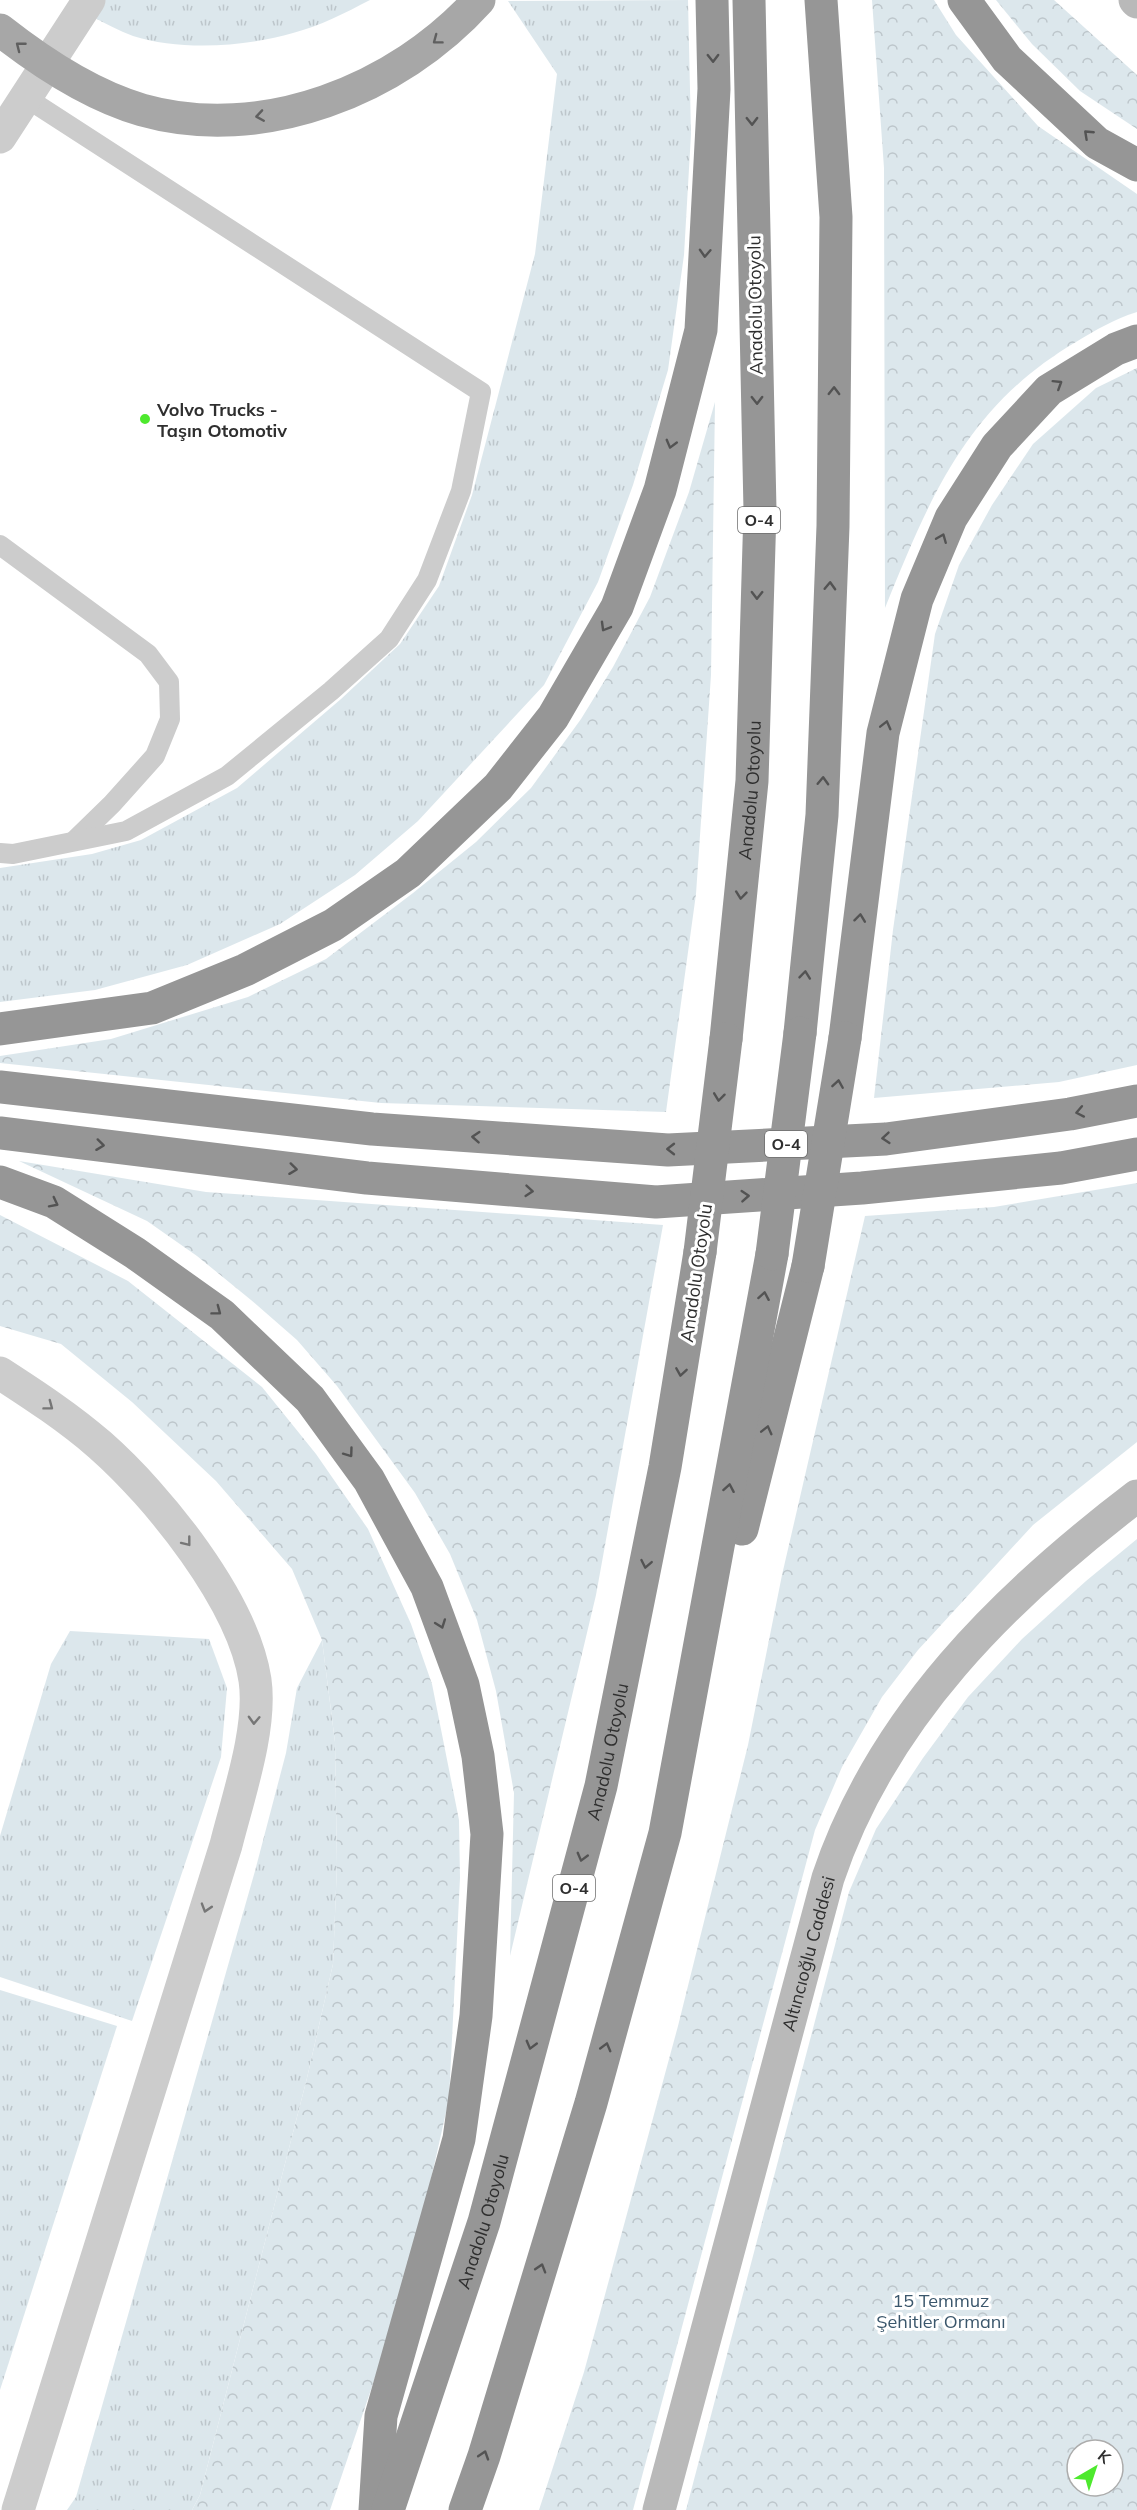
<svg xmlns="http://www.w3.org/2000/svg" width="1137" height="2510" viewBox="0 0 1137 2510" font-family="Mulish,sans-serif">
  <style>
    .grass { fill: url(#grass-tufts) }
    .forest { fill: url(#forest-crowns); fill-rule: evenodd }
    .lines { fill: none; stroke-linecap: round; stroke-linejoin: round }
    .lane { stroke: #ccc; stroke-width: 20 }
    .street { stroke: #ccc; stroke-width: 33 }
    .secondary { stroke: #b9b9b9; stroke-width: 33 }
    .highway { stroke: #969696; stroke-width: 33 }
    .primary-bridge { stroke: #a7a7a7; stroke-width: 33 }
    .highway-bridge { stroke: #969696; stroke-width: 33 }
    .oneway { stroke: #5f5f5f }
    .oneway2 { stroke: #535353 }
    .oneway3 { stroke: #767676 }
    .poi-dot { fill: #4ee92e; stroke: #fff; stroke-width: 2 }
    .labels { text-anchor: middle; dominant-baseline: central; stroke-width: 6; stroke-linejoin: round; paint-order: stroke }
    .shield { fill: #fff; stroke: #6d6d6d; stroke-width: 1.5 }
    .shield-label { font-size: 16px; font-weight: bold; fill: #2f2f2f }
    .street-label { font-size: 18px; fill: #2f2f2f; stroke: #fff }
    .poi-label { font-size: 18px; font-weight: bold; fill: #2f2f2f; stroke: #fff; text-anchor: start }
    .park-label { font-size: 18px; fill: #3b576c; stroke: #fff }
  </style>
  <defs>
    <pattern id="grass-tufts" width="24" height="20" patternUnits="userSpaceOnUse" patternTransform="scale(1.5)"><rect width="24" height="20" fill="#dce7ec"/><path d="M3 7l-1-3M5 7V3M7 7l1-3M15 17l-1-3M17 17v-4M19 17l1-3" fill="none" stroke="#bdc6cb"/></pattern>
    <pattern id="forest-crowns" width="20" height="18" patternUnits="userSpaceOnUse" patternTransform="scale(1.5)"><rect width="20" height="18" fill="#dce7ec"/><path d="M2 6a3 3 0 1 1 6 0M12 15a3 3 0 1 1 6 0" fill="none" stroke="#bdc6cb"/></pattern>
  </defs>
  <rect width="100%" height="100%" fill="#fff"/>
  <g class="grass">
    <path d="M102,0H370C345,13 320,26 293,33C246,47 180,51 133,36C119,31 105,23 91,16Z"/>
    <polygon points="688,0 691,134 684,255 668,370 633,485 598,582 544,685 418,821 355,875 280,924 187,965 95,990 0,1002 0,868 92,854 141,840 237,788 341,699 400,644 439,586 472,495 535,254 557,74 508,1"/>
    <polygon points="70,1631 209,1639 227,1688 221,1757 132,2021 0,1977 0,1836 51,1664"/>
    <polygon points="322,1640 335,1742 337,1864 333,1964 307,2078 200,2495 192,2510 67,2510 76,2497 255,1871 286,1753 297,1688"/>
    <polygon points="0,1990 117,2026 0,2390"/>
  </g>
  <g class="forest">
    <path d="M872,0H934L956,35L1038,126L1137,194V312C1114,319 1096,330 1076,342C967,406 930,497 885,608L884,168Z"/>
    <polygon points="996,0 1054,0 1137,75 1137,129 1080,91 1032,44"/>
    <polygon points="1137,368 1137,1065 1059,1082 874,1098 893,930 935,634 959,565 992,505 1033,444 1096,388"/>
    <polygon points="715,402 711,675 696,894 666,1112 381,1103 0,1063 0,1056 111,1039 248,997 326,959 413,893 476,842 531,788 581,719 613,667 650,597 689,492"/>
    <polygon points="19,1161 206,1192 663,1225 596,1595 510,1956 514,1793 496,1691 477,1620 450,1554 415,1493 337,1386 297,1340 251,1300 197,1256 147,1221"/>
    <polygon points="1137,1183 1137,1442 1033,1525 918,1650 882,1697 842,1767 815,1830 633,2510 539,2510 584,2372 678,2026 748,1745 782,1575 865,1216 994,1207"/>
    <polygon points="0,1215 128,1281 262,1387 316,1454 368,1529 411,1624 432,1684 459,1820 460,1878 449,2099 427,2197 377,2372 330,2510 192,2510 200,2495 307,2078 333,1964 337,1864 335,1742 322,1640 292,1569 216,1481 132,1402 61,1344 0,1326"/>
    <path d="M1137,1539V2510H686L849,1892L876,1829L923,1758L968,1697L1022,1639L1086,1581ZM1077,2450H1113V2486H1077Z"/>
  </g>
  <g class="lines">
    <g class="lane">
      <polyline points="0,545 148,654 169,682 170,719 155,756 112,804 74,841"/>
      <polyline points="0,853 13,854 126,831 227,776 331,691 389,639 427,580 461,491 481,392 25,97"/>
    </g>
    <g class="street">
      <polyline points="0,137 89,0"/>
      <path d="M0,1373C34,1395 69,1418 100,1445C158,1496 243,1601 255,1680C262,1728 238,1797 226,1845L18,2510"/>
    </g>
    <g class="secondary">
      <polyline points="1135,0 1137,2"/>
      <path id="s1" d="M659,2510L828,1878C882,1717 1004,1597 1137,1496"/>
    </g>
    <g class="highway">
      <polyline points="964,0 1007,59 1097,143 1137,165"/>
      <polyline points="0,1029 152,1008 245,970 333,925 408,873 498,787 553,717 617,607 660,490 701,330 714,89 712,0"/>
      <polyline points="800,1033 822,815 833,526 836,217 821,0"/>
      <polyline points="845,1038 883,733 917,599 951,518 997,446 1049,390 1116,349 1137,341"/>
      <path id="s2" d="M726,1039L752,781L760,510L749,0"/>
      <polyline points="0,1087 372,1129 668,1150 886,1139 1070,1114 1137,1101"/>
      <polyline points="0,1133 367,1178 656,1202 862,1188 1061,1168 1137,1154"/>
      <polyline points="0,1182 54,1202 135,1253 222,1315 310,1399 369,1480 427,1587 463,1685 478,1756 487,1834 476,2016 459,2139 381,2416 375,2510"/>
      <polyline points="742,1529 808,1266"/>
      <path id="s3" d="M388,2510L484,2222L601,1786L665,1467L700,1252"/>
      <polyline points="465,2510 484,2456 591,2103 665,1833 772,1254"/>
    </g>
    <path class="primary-bridge" d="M0,30C42,63 90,95 142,110C262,144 398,90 479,0"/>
    <g class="highway-bridge">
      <polyline points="700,1252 726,1039"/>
      <polyline points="772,1254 800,1033"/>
      <polyline points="808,1266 845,1038"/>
    </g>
  </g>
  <defs><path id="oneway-chevron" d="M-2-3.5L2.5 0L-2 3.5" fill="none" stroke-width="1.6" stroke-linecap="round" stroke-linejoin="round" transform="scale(1.5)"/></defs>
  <g class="oneway">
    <use href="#oneway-chevron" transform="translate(437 40) rotate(143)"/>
    <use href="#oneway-chevron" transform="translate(20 46) rotate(-142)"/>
    <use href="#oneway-chevron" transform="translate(260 116) rotate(171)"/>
  </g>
  <g class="oneway2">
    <use href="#oneway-chevron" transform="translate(713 58) rotate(89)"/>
    <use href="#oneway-chevron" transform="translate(752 121) rotate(89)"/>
    <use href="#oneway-chevron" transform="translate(1088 134) rotate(-137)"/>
    <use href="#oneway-chevron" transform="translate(705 253) rotate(93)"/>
    <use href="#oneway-chevron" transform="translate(1058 384) rotate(-32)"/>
    <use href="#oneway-chevron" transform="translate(834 391) rotate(-89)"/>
    <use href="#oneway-chevron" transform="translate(757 400) rotate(89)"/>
    <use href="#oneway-chevron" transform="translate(671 444) rotate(105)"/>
    <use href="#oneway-chevron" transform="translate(942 538) rotate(-68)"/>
    <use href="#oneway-chevron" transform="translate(830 586) rotate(-88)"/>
    <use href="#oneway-chevron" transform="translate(757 595) rotate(91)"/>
    <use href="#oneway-chevron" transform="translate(605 627) rotate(120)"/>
    <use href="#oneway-chevron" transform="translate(886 725) rotate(-76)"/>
    <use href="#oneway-chevron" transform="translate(823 781) rotate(-88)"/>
    <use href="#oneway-chevron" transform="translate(741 895) rotate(96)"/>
    <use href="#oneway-chevron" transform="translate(860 918) rotate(-83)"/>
    <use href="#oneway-chevron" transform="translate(805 975) rotate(-84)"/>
    <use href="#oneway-chevron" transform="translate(838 1084) rotate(-81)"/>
    <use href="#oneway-chevron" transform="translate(719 1097) rotate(97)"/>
    <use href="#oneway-chevron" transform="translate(1080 1112) rotate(169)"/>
    <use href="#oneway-chevron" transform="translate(476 1137) rotate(-176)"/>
    <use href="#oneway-chevron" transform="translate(886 1138) rotate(175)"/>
    <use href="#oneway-chevron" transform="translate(100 1145) rotate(7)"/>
    <use href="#oneway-chevron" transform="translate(671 1149) rotate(180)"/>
    <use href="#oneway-chevron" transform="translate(293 1169) rotate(7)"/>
    <use href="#oneway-chevron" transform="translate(529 1191) rotate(5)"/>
    <use href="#oneway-chevron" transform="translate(745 1196) rotate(-4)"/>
    <use href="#oneway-chevron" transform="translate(54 1203) rotate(27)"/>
    <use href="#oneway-chevron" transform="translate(764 1296) rotate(-80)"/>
    <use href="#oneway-chevron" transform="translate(217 1311) rotate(37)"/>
    <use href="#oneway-chevron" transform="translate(681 1372) rotate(99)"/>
    <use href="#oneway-chevron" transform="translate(767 1430) rotate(-76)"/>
    <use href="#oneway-chevron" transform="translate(349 1453) rotate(54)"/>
    <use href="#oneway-chevron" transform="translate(729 1488) rotate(-80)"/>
    <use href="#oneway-chevron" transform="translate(646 1564) rotate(101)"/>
    <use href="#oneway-chevron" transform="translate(441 1624) rotate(70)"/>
    <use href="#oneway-chevron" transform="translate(582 1857) rotate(105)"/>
    <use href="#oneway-chevron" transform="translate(531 2045) rotate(105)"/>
    <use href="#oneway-chevron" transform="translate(606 2047) rotate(-75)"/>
    <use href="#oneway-chevron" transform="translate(541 2268) rotate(-73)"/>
    <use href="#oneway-chevron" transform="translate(484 2455) rotate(-72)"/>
  </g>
  <g class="oneway3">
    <use href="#oneway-chevron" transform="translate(49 1406) rotate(37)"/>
    <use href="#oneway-chevron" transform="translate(187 1542) rotate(52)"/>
    <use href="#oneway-chevron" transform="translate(254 1720) rotate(92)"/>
    <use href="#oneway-chevron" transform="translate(206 1908) rotate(107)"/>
  </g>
  <circle class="poi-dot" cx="145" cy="419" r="6"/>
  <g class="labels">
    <g class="shield">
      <rect x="738" y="507" width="42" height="26" rx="4.5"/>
      <rect x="765" y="1131" width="42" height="26" rx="4.5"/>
      <rect x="553" y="1875" width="42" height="26" rx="4.5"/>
    </g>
    <g class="shield-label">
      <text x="759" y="520">O-4</text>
      <text x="786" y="1144">O-4</text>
      <text x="574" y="1888">O-4</text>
    </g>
    <g class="street-label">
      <text transform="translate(755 305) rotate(-91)">Anadolu Otoyolu</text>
      <text stroke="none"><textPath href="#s2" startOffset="250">Anadolu Otoyolu</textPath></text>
      <text transform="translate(696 1273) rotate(-82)">Anadolu Otoyolu</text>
      <text stroke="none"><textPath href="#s3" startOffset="790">Anadolu Otoyolu</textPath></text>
      <text stroke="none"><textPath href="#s1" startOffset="576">Altıncıoğlu Caddesi</textPath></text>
      <text stroke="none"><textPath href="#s3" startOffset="304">Anadolu Otoyolu</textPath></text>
    </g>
    <g class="poi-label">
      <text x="157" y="409">Volvo Trucks -<tspan x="157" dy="21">Taşın Otomotiv</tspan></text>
    </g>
    <g class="park-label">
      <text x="941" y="2300">15 Temmuz<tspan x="941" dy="21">Şehitler Ormanı</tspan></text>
    </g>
  </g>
  <g transform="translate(1095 2468) rotate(39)"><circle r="28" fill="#ffffff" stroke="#acacac" stroke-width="1.5"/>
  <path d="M0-4.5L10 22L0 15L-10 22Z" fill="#4ee92e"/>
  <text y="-9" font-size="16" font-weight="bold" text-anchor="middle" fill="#2f2f2f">K</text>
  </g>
</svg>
